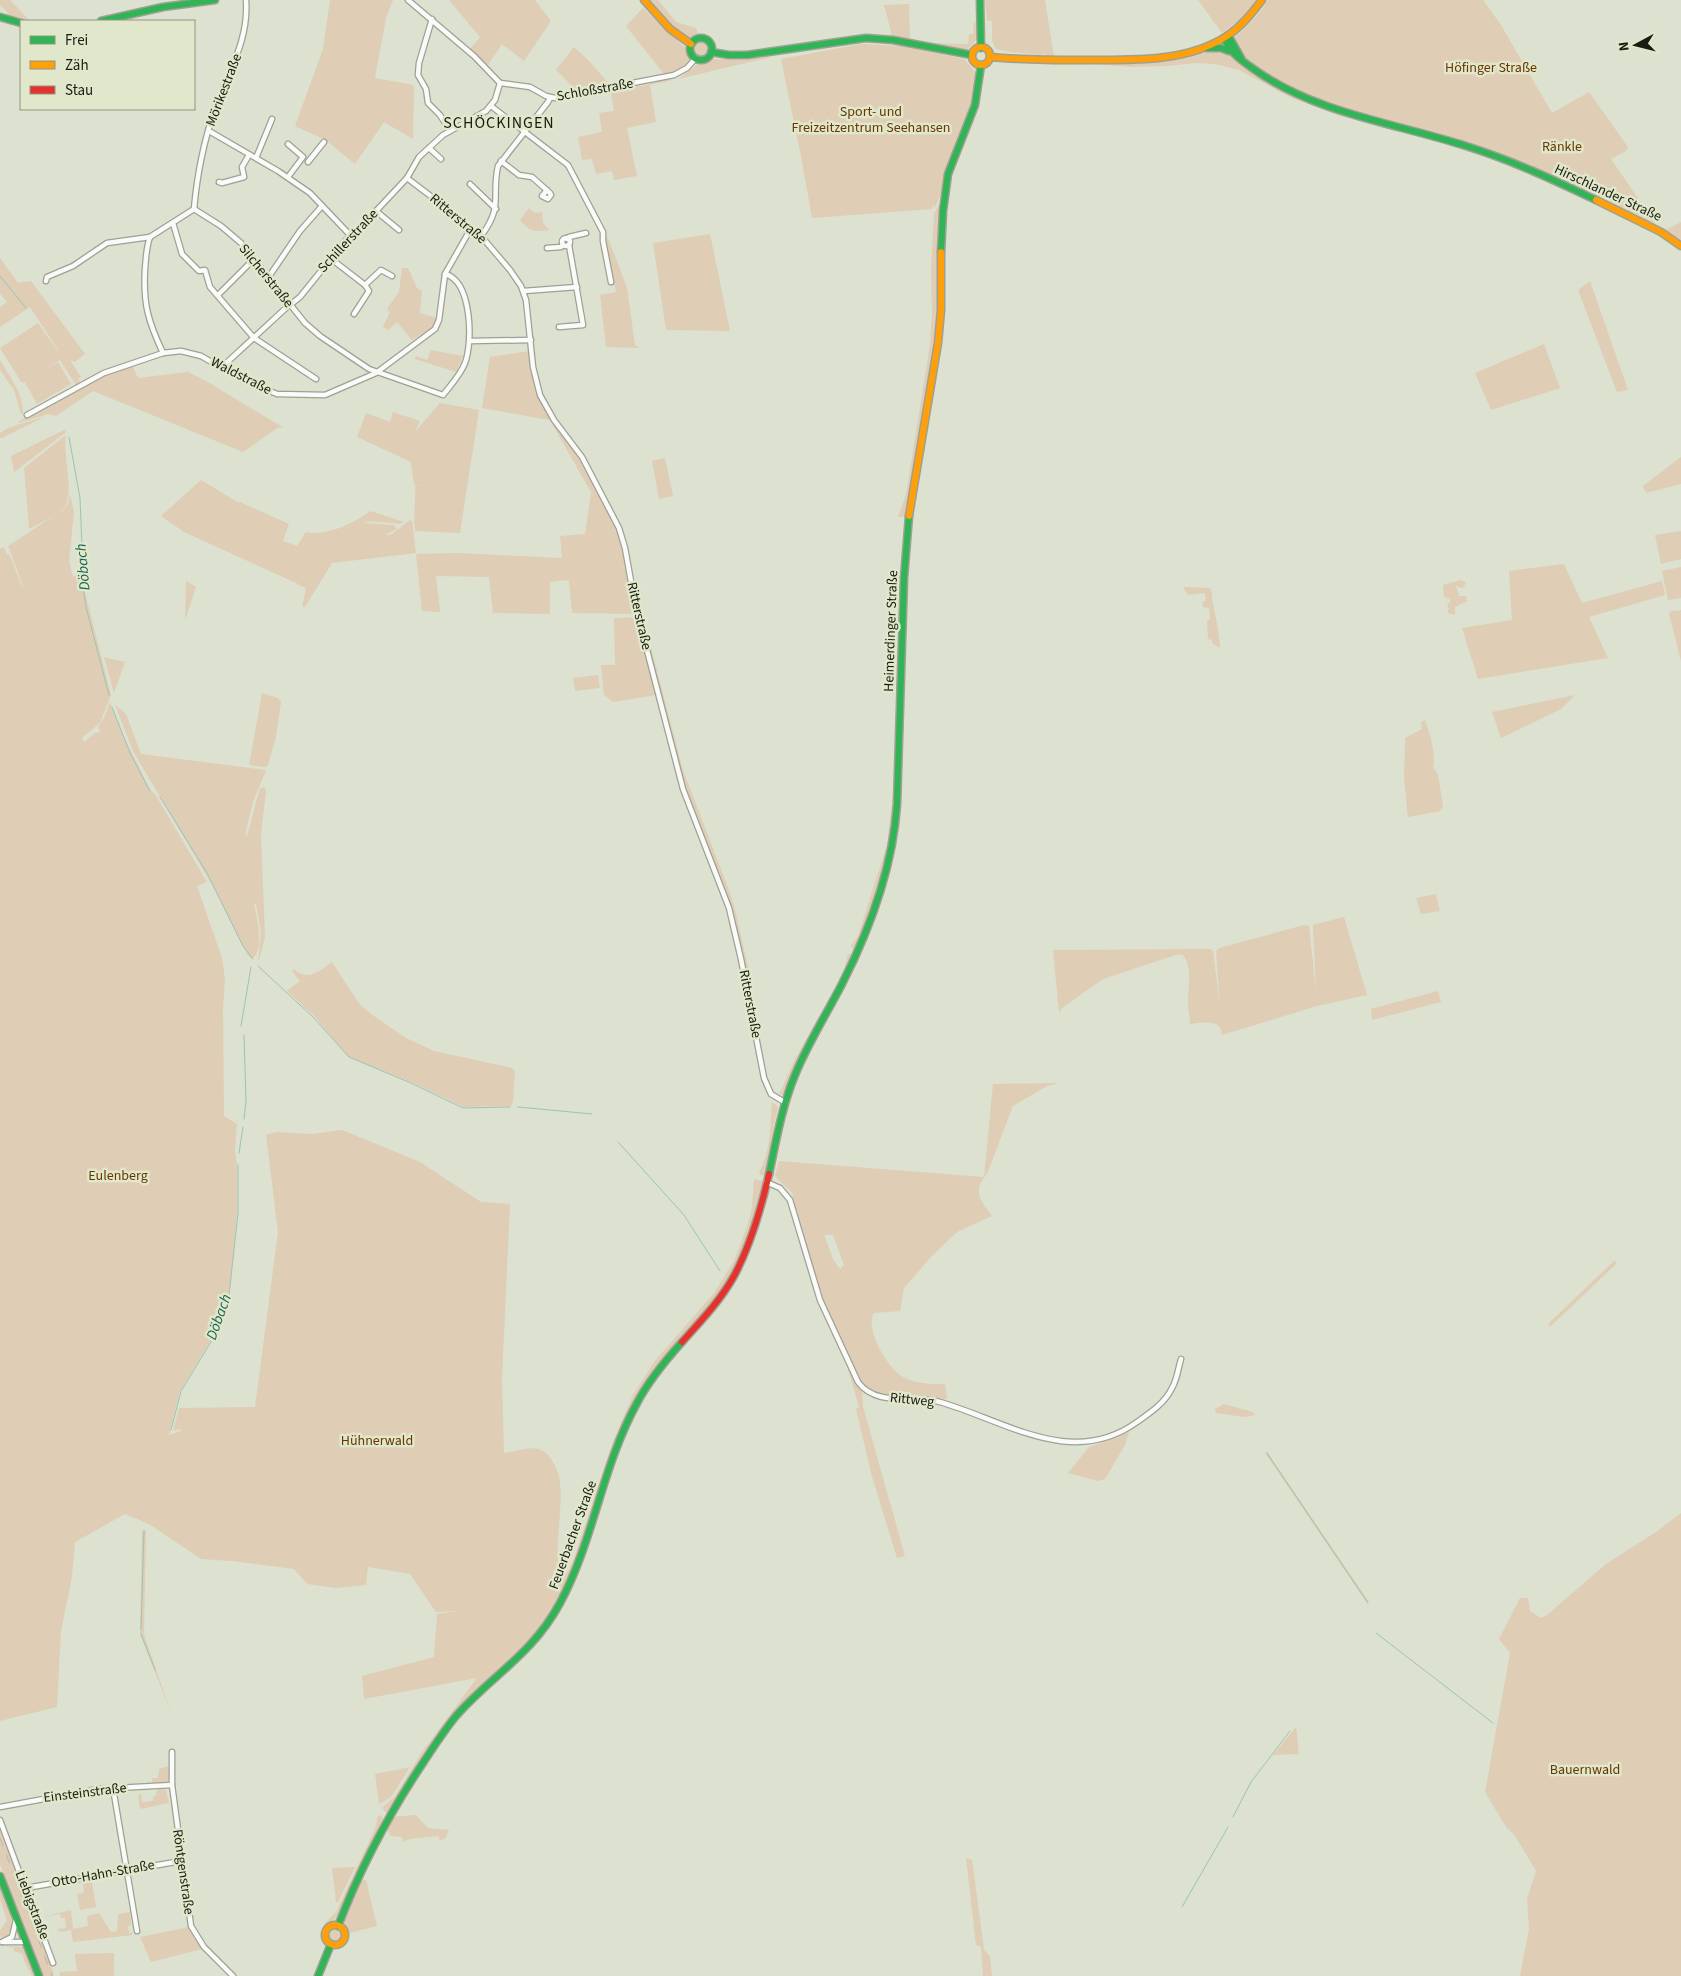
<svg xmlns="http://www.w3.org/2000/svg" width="1681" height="1976" viewBox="0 0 1681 1976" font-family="'Source Sans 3',sans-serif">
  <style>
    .green { fill: #dfcdb5; fill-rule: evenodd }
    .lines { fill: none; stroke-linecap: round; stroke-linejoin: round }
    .stream { stroke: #9ac5b5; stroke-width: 1 }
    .street-casing { stroke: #9da194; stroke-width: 7 }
    .fast-casing { stroke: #9da194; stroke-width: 9 }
    .slow-casing { stroke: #9da194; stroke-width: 9 }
    .jam-casing { stroke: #9da194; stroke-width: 9 }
    .street { stroke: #fafaf8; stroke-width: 4.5 }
    .fast { stroke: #30b455; stroke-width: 6 }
    .slow { stroke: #ff9f0a; stroke-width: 6 }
    .jam { stroke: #e5322d; stroke-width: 6 }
    .rail { stroke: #b7b7b4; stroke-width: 1; stroke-dasharray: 9 9; stroke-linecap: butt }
    .labels { text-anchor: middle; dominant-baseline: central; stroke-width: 5; stroke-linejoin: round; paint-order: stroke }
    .park-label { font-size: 14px; fill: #6a3600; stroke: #e0e7ca }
    .street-label { font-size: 14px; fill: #1a1c12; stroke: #e0e7ca }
    .water-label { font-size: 15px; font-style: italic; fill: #176456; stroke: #e0e7ca }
    .quarter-label { font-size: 16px; letter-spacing: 1px; fill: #1a1c12; stroke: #e0e7ca }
  </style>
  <rect width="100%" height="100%" fill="#dce1d0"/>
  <g class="green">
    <polygon points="0,0 10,0 30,21 21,21 0,15 0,12 6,15 8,13 0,5"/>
    <polygon points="330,0 393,0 386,18 375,78 414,85 413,139 384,122 355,164 326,140 295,126 323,49"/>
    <polygon points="449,0 535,0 551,21 524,61 502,44 488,65 470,49 480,37"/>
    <path d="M648,0H658L676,22L696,28L698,33L690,38C672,30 660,14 648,0Z"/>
    <polygon points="985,0 1045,0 1054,57 1048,57 1043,53 1042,55 1010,52 996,49 992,41 992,21 987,21"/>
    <polygon points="1198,0 1258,0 1243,17 1222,33"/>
    <path d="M1268,0H1483L1501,25L1552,113L1589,92L1628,147L1626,151L1611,159L1661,232L1494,155L1341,111V116L1290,97L1239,70L1215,64L1196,63L1166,66L1129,67L1097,64L1050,65L1046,62L1149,59L1204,48H1224L1228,35L1235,37C1248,26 1259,15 1268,0Z"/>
    <polygon points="909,4 910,39 891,36 891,31 884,5"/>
    <polygon points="643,8 689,51 689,62 678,73 664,74 626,26"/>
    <polygon points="974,22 977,24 977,39 967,50 936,46 936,43 968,44 969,34 973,34"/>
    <circle cx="701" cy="49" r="8"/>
    <path d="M861,44L902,46L964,59L977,74C978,103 961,131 951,158C944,177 944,191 934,209V203L932,209L812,218L801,156L781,59Z"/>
    <polygon points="574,47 590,62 608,83 576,90 556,70"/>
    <polygon points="766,57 772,57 678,79 698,64 711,59 743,60"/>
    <polygon points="668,79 673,80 650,85 656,122 627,128 637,176 614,180 612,171 596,174 592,159 582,160 578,137 602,132 599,113 614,111 610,87 643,86"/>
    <polygon points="943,197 938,247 938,334 908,516 898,517 906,495 930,344 932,312 931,269 934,214"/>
    <path d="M529,208L535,213L542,212L543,223L549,230C533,232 531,232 520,220Z"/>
    <polygon points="1681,222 1681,246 1662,232"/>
    <polygon points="603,232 608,238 627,288 635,345 639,348 606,347 600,295 616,292"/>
    <polygon points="710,234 730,331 666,330 653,243"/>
    <polygon points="0,258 18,283 31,281 85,354 75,362 70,360 81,377 78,379 80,382 76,385 60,360 32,377 58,362 71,384 37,404 25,382 22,383 0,348 38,323 57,350 55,352 58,350 30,307 0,327 0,307 7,302 0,293"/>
    <polygon points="402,268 408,268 417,288 422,291 420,313 437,318 433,327 412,340 397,322 388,330 383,327 390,312 387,309 399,292"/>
    <polygon points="1590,281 1628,390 1617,392 1578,290"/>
    <polygon points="1544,344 1560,388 1491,410 1475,373"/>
    <polygon points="431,350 463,356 456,372 415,359 416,356 427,360"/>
    <path d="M530,351C532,375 537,396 550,417L549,420L482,408L490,357Z"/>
    <path d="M0,360C9,376 24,394 23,414H21L14,390L0,370Z"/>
    <polygon points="131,363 138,378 188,372 206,381 284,428 279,427 243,452 93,391 56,416 48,414 19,423 19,421 73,393 104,373"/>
    <path d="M440,403L479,410L460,533L415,531C413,515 416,501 415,486L421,485H414L411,462L357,437L366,413L390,422L393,412L420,421L415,432Z"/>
    <polygon points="46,416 2,438 0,438 0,433 8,428"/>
    <polygon points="556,420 573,444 622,537 628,565 618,568 628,566 637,614 572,613 569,581 565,580 550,582 550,614 493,613 489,577 436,576 440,612 422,611 416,554 459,553 562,558 560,536 585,534 591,492 552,424"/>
    <polygon points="66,429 65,433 14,472 11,456"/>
    <path d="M66,435C62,454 76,497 63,509C54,517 40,523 29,529L24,468Z"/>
    <polygon points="1681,457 1681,484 1646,493 1643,486"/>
    <polygon points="665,458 673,496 659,499 652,461"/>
    <path d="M201,480L239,503L240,502L289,524L283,541L297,546L306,532C325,537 355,523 370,511L404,522L400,524L370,521L363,523L394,525L397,529L386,534L387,535L392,534L410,520L412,521L416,553L332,563L305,607H302L306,588L296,584L299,581L296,583L184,532L161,516Z"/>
    <path d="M70,494L74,512L69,561L73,577L80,573L111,695L100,723L82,738L84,742L95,733L100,732L98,727L104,718L110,702L123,735L150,790L155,794L207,882L197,886L222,958L225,980L223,1008L224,1116L237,1124L235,1151L237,1165V1213L231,1284L220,1322L213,1337L180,1391L169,1435L181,1431L180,1429L173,1431L179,1408L255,1407L278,1232L266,1135L276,1132L313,1134L342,1130L420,1162L481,1202L510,1204L502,1379L504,1453C515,1452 528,1446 539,1449C549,1452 557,1467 559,1477C565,1507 552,1547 561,1578L569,1570L574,1558L612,1444L633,1395L654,1362L714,1293L734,1261L748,1224L752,1208L754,1179L766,1182L755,1220L733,1275L712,1308L685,1338L636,1404L572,1576L561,1597L558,1596L557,1598L559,1600L533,1641L445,1728L386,1813L382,1808L395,1796L422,1752L477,1678L364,1699L362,1676L434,1657L437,1614L458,1611L436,1612L410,1574L368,1567L366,1585L336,1588L307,1584L294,1569L232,1561L201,1559L149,1524L125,1514L75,1542L72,1577L61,1631L57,1707L0,1721V549L4,547L7,555L9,554L22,586H23L8,546L63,510L68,504Z"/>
    <polygon points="1681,531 1681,559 1661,564 1655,535"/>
    <polygon points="1564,564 1582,603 1662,581 1665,595 1589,617 1608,658 1478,679 1462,628 1512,620 1509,571"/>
    <polygon points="1681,567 1681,598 1668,600 1662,571"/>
    <polygon points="1461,580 1466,582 1464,587 1460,588 1456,585 1459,596 1466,596 1467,601 1455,607 1455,614 1450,614 1447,611 1449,609 1447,605 1450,602 1450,599 1444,597 1443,585"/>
    <polygon points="186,581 196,587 185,620"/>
    <path d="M1183,587L1210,588C1214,595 1211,597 1213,604C1216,618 1219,633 1220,648L1212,643V640L1208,639L1207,622L1210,619L1209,608L1203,607L1202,602L1206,601L1205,593L1188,595Z"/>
    <polygon points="1681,610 1681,661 1669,614 1671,611"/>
    <polygon points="643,617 683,770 730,893 736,914 751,980 747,981 735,926 690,806 656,695 613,702 604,695 601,665 615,665 614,618"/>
    <polygon points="104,657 125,662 114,693"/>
    <polygon points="598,675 600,688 575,691 573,678"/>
    <polygon points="262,693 278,698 281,702 276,737 268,765 265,767 249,765"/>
    <polygon points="1575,695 1561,709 1501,738 1492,712"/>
    <path d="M115,705L126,714L141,754L266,770L253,802L245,835L247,836L259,791L261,788L264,787L266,791L261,834L265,937L259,960H258L261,932L256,904H254C257,918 265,950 252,959L247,954L214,888L133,751Z"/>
    <path d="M1425,720C1430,735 1436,752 1433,768L1438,774L1443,807L1440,811L1408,817L1404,778L1405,738L1422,729L1421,722Z"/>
    <polygon points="893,794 896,795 890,842 877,890 855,949 853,950 851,946 858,936 887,845"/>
    <polygon points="1436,894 1440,911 1421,914 1416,898"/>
    <path d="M1344,917L1367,995L1317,1006L1222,1035C1221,1018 1203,1023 1190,1024C1190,1018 1188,1011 1188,1004C1187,987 1194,970 1183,955L1179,954L1103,979L1062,1008L1059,1013L1053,950L1211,949L1213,951L1220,1007L1216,951L1219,948L1304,925L1309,926L1316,991L1313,925Z"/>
    <polygon points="848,954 852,954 852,960 787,1088 783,1094 779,1095 794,1061 843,974"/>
    <path d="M332,962L360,1005L371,1014L406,1038L434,1051L512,1068L515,1071L513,1102L511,1106L464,1107L411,1082L349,1057L315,1017L287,991L300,981L292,971L294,969C307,982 320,971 332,962Z"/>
    <polygon points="1438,991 1441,1002 1372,1020 1371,1009"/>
    <path d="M1059,1083L1047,1086L1013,1106L987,1174C972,1191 980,1200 992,1216L957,1232L932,1256L904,1288L900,1311L874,1313C864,1329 888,1369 903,1377C916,1384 931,1384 945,1384L947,1399C921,1398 878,1402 861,1381L824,1303L817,1282L799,1223L792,1193L775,1176L779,1161L984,1177L993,1084ZM824,1235H833L844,1265L840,1269L833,1259Z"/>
    <path d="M772,1102L778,1107C773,1129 770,1152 764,1174L762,1176L759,1173C771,1150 770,1127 772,1102Z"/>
    <polygon points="1615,1260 1616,1264 1550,1327 1548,1324"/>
    <polygon points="846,1362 862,1390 863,1407 905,1556 897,1558 871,1473 856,1409 859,1407"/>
    <polygon points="1224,1404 1253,1412 1255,1415 1245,1417 1216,1413 1215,1409"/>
    <polygon points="1129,1432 1125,1445 1105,1479 1098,1481 1068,1473 1089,1447 1119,1437"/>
    <polygon points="1267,1452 1369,1602 1367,1603 1265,1453"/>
    <polygon points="1681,1513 1681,1976 1520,1976 1529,1929 1527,1899 1536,1871 1514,1834 1506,1827 1485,1792 1510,1653 1499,1639 1520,1598 1528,1598 1530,1611 1541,1618 1547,1615 1606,1564 1656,1532"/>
    <polygon points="142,1530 146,1530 144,1635 171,1712 140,1634"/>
    <polygon points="1296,1727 1299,1754 1273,1755"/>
    <polygon points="169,1766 169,1779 167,1782 152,1784 152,1778 158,1778 159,1769"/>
    <polygon points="410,1767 391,1797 379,1804 375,1774"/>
    <polygon points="159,1789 166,1790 169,1803 140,1809 138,1795 141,1794 142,1802 153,1801 153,1797 156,1796 156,1792"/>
    <polygon points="380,1815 383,1818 383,1820 368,1848 339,1914 330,1924 324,1924 336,1912 375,1829 378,1816"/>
    <polygon points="416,1815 428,1828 449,1830 445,1839 440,1840 438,1836 410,1839 403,1842 402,1837 391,1836 385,1827 390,1817"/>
    <polygon points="0,1826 47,1950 54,1976 39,1976 0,1864"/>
    <polygon points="966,1858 972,1860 984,1950 990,1956 992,1976 983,1976 981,1947 976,1945"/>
    <polygon points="355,1867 338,1902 336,1902 332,1868"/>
    <polygon points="366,1880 377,1926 350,1933 344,1928 344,1918 359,1881"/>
    <polygon points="92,1882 96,1907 80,1910 77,1894 84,1893 83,1884 78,1884"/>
    <path d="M0,1883C4,1895 24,1937 0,1937V1930L7,1921L0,1898Z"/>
    <polygon points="71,1910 73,1929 88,1926 87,1916 99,1913 111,1932 117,1931 118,1914 130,1912 131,1925 128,1926 129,1933 132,1932 132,1935 73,1942 71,1930 60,1932 58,1929 66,1928 65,1918 61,1918 60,1914 43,1917"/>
    <circle cx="334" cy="1935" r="8"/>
    <polygon points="189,1927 194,1938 202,1949 151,1962 140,1937"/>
    <polygon points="4,1946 23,1947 35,1976 32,1976 24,1961 23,1954 14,1951 14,1948"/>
    <polygon points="114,1953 114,1976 60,1976 59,1972 77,1971 75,1954"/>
  </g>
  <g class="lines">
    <g class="stream">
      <polyline points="0,276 26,308"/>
      <polyline points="69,437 80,498 82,547 82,580 86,607 109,695"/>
      <polyline points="112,707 130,753 150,791"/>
      <polyline points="160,797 207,873 243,946 253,959"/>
      <polyline points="258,966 314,1018 349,1057 411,1083 463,1108 510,1107"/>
      <polyline points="241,1026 251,967"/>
      <polyline points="518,1107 592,1114"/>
      <polyline points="244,1119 246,1101 244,1035"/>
      <polyline points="618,1142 684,1215 720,1271"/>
      <polyline points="239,1153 243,1127"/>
      <polyline points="171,1430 181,1391 214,1337 229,1295 238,1213 238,1165"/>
      <polyline points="1267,1453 1368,1603"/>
      <polyline points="141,1629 144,1531"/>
      <polyline points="1376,1633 1493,1723"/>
      <polyline points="141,1634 155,1670"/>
      <polyline points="1233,1817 1251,1782 1290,1731"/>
      <polyline points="1182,1907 1228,1827"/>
    </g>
    <defs>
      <g id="street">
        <polyline points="408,0 474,56 500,83"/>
        <polyline points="432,19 419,63 418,75 426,89 428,103 440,115 450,131"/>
        <polyline points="500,83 530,87 546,96 555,98 674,75 687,68 696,58"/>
        <polyline points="491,106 568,165 603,232 603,241 611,282"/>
        <polyline points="209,131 278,171 310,193 350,235"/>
        <polyline points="288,144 303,157 288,177"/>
        <polyline points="429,148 441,159"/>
        <polyline points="256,158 272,119"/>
        <polyline points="501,161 519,175 532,177 550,193 551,195 548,199 542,196 547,190"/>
        <polyline points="308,162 324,142"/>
        <polyline points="407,178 449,210 470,230 481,236 510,270 521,286 526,300 533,367 540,395 554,420 582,457 619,528 625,548 635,604 683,789 729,908 741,959 764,1078 771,1094 786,1103"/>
        <polyline points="219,182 222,183 244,177 242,167 249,155"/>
        <polyline points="470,184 496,209"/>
        <path d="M194,209L221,226L241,243L305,323L320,336L369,369L443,395C451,385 461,374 465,363C473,342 472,281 445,274"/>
        <path d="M194,209C197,176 204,140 215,109C228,72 249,41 246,0"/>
        <polyline points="376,211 399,230"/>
        <polyline points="173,223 182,254 199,271 205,270 210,287 254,338 316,379"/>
        <path d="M481,236C504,206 491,197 498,166L548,102L550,98"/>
        <path d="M150,237C146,248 146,258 145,269C143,304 148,321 163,353"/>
        <circle cx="566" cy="242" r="4"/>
        <polyline points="567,239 569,237 586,233"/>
        <polyline points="547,248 561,247 563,245"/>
        <polyline points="330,258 365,285 381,270 392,276"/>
        <polyline points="268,278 300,231 322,206"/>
        <polyline points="46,281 47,277 73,266 107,243 150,237 194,209"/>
        <polyline points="524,291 577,287"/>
        <polyline points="218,295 253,260"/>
        <polyline points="290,305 300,297 346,240 362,226 407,178 419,157 443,135 486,111 495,100 500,83"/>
        <polyline points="354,314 369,291 365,285"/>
        <polyline points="559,327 583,325 569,245"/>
        <polyline points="470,341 531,340"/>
        <polyline points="222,367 287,307"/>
        <polyline points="27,415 104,373 163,353 181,351 201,356 245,381 277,394 325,395 376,373 435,329 439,320 445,274 470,230"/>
        <path d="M766,1182L780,1188L790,1200L820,1300L858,1382C877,1408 914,1394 940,1402C1006,1421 1072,1469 1137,1422C1150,1413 1165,1403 1172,1388C1177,1380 1178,1369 1181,1359"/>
        <polyline points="172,1752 172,1785 191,1926 204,1947 233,1976"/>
        <polyline points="113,1788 137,1931"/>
        <polyline points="0,1807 98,1789 172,1785"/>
        <polyline points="0,1820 53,1963"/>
        <polyline points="26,1888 181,1861"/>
        <polyline points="2,1942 12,1937 16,1920"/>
        <polyline points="4,1942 21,1942 26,1941"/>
      </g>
      <g id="fast">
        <polyline points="980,0 981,48"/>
        <polyline points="0,17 21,23"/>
        <polyline points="101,21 163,7 215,0"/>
        <polyline points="1228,35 1241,58"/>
        <path d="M1224,38C1230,53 1242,61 1255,70C1318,114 1395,123 1466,146C1511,160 1554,180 1596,200"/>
        <circle cx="701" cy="49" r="11"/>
        <polyline points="1207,48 1221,48 1229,51"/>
        <polyline points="711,52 729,55 747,55 866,38 893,40 972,55"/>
        <polyline points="941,252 943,211 948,174 975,105 981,65"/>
        <path d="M769,1174C776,1141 782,1106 795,1075C808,1043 826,1015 842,984C870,929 893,866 897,804L904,578L909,516"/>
        <polyline points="0,1876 39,1976"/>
        <path d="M338,1926C360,1869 387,1817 421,1766C432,1749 443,1732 456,1716C492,1675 532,1655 560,1603C594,1540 602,1466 637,1403C649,1380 665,1361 682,1342"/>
        <polyline points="318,1976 331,1944"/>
      </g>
      <g id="slow">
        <polyline points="644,0 670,29 691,44"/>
        <circle cx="981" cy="56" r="9"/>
        <path d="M990,57C1021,60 1051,60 1082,60C1130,60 1186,63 1227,36C1242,26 1252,13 1262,0"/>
        <polyline points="1596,200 1661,232 1681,246"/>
        <polyline points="909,516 938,343 941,310 941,252"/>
        <circle cx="335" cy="1935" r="10"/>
      </g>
      <path id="jam" d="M682,1342C701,1321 720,1301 734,1276C751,1244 761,1209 769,1174"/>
    </defs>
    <use href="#street" class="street-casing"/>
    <use href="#fast" class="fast-casing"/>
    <use href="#slow" class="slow-casing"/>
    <use href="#jam" class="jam-casing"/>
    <use href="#street" class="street"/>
    <use href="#fast" class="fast"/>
    <use href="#slow" class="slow"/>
    <use href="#jam" class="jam"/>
    <polyline class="rail" points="0,1838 52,1976"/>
  </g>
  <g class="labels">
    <g class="park-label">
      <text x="1491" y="68">Höfinger Straße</text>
      <text x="871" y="112">Sport- und<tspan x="871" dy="16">Freizeitzentrum Seehansen</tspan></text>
      <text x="1562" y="147">Ränkle</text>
      <text x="118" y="1176">Eulenberg</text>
      <text x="377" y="1441">Hühnerwald</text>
      <text x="1585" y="1770">Bauernwald</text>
    </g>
    <g class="street-label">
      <text transform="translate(224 90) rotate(-69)">Mörikestraße</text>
      <text transform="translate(595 90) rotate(-10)">Schloßstraße</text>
      <text transform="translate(1608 193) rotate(25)">Hirschlander Straße</text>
      <text transform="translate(458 219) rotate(40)">Ritterstraße</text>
      <text transform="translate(348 241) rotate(-47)">Schillerstraße</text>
      <text transform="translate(266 276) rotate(51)">Silcherstraße</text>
      <text transform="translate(241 376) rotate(27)">Waldstraße</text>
      <text transform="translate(639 616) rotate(77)">Ritterstraße</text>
      <text transform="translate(891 631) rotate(-88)">Heimerdinger Straße</text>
      <text transform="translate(750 1004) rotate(79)">Ritterstraße</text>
      <text transform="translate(912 1400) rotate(6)">Rittweg</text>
      <text transform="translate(573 1535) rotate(-70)">Feuerbacher Straße</text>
      <text transform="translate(85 1793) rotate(-7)">Einsteinstraße</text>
      <text transform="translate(183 1872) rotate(82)">Röntgenstraße</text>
      <text transform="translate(103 1874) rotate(-10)">Otto-Hahn-Straße</text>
      <text transform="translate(32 1905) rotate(69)">Liebigstraße</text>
    </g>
    <g class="water-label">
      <text transform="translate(83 567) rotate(-95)">Döbach</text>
      <text transform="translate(219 1317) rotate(-70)">Döbach</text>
    </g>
    <g class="quarter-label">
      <text x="499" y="123">SCHÖCKINGEN</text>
    </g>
  </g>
  <rect x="20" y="20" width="175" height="90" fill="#e0e7ca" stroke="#919680"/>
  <rect x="30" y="36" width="25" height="8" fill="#30b455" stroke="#919680"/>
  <text x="65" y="45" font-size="15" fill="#1a1c12">Frei</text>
  <rect x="30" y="61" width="25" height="8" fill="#ff9f0a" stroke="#919680"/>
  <text x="65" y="70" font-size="15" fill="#1a1c12">Zäh</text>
  <rect x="30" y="86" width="25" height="8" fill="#e5322d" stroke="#919680"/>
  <text x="65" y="95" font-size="15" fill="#1a1c12">Stau</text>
  <g transform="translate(1636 45) rotate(263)" stroke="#e0e7ca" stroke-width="4" paint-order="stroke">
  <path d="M0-4L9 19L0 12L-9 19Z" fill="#1a1c12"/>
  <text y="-8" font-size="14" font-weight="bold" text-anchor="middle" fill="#1a1c12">N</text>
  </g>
</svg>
